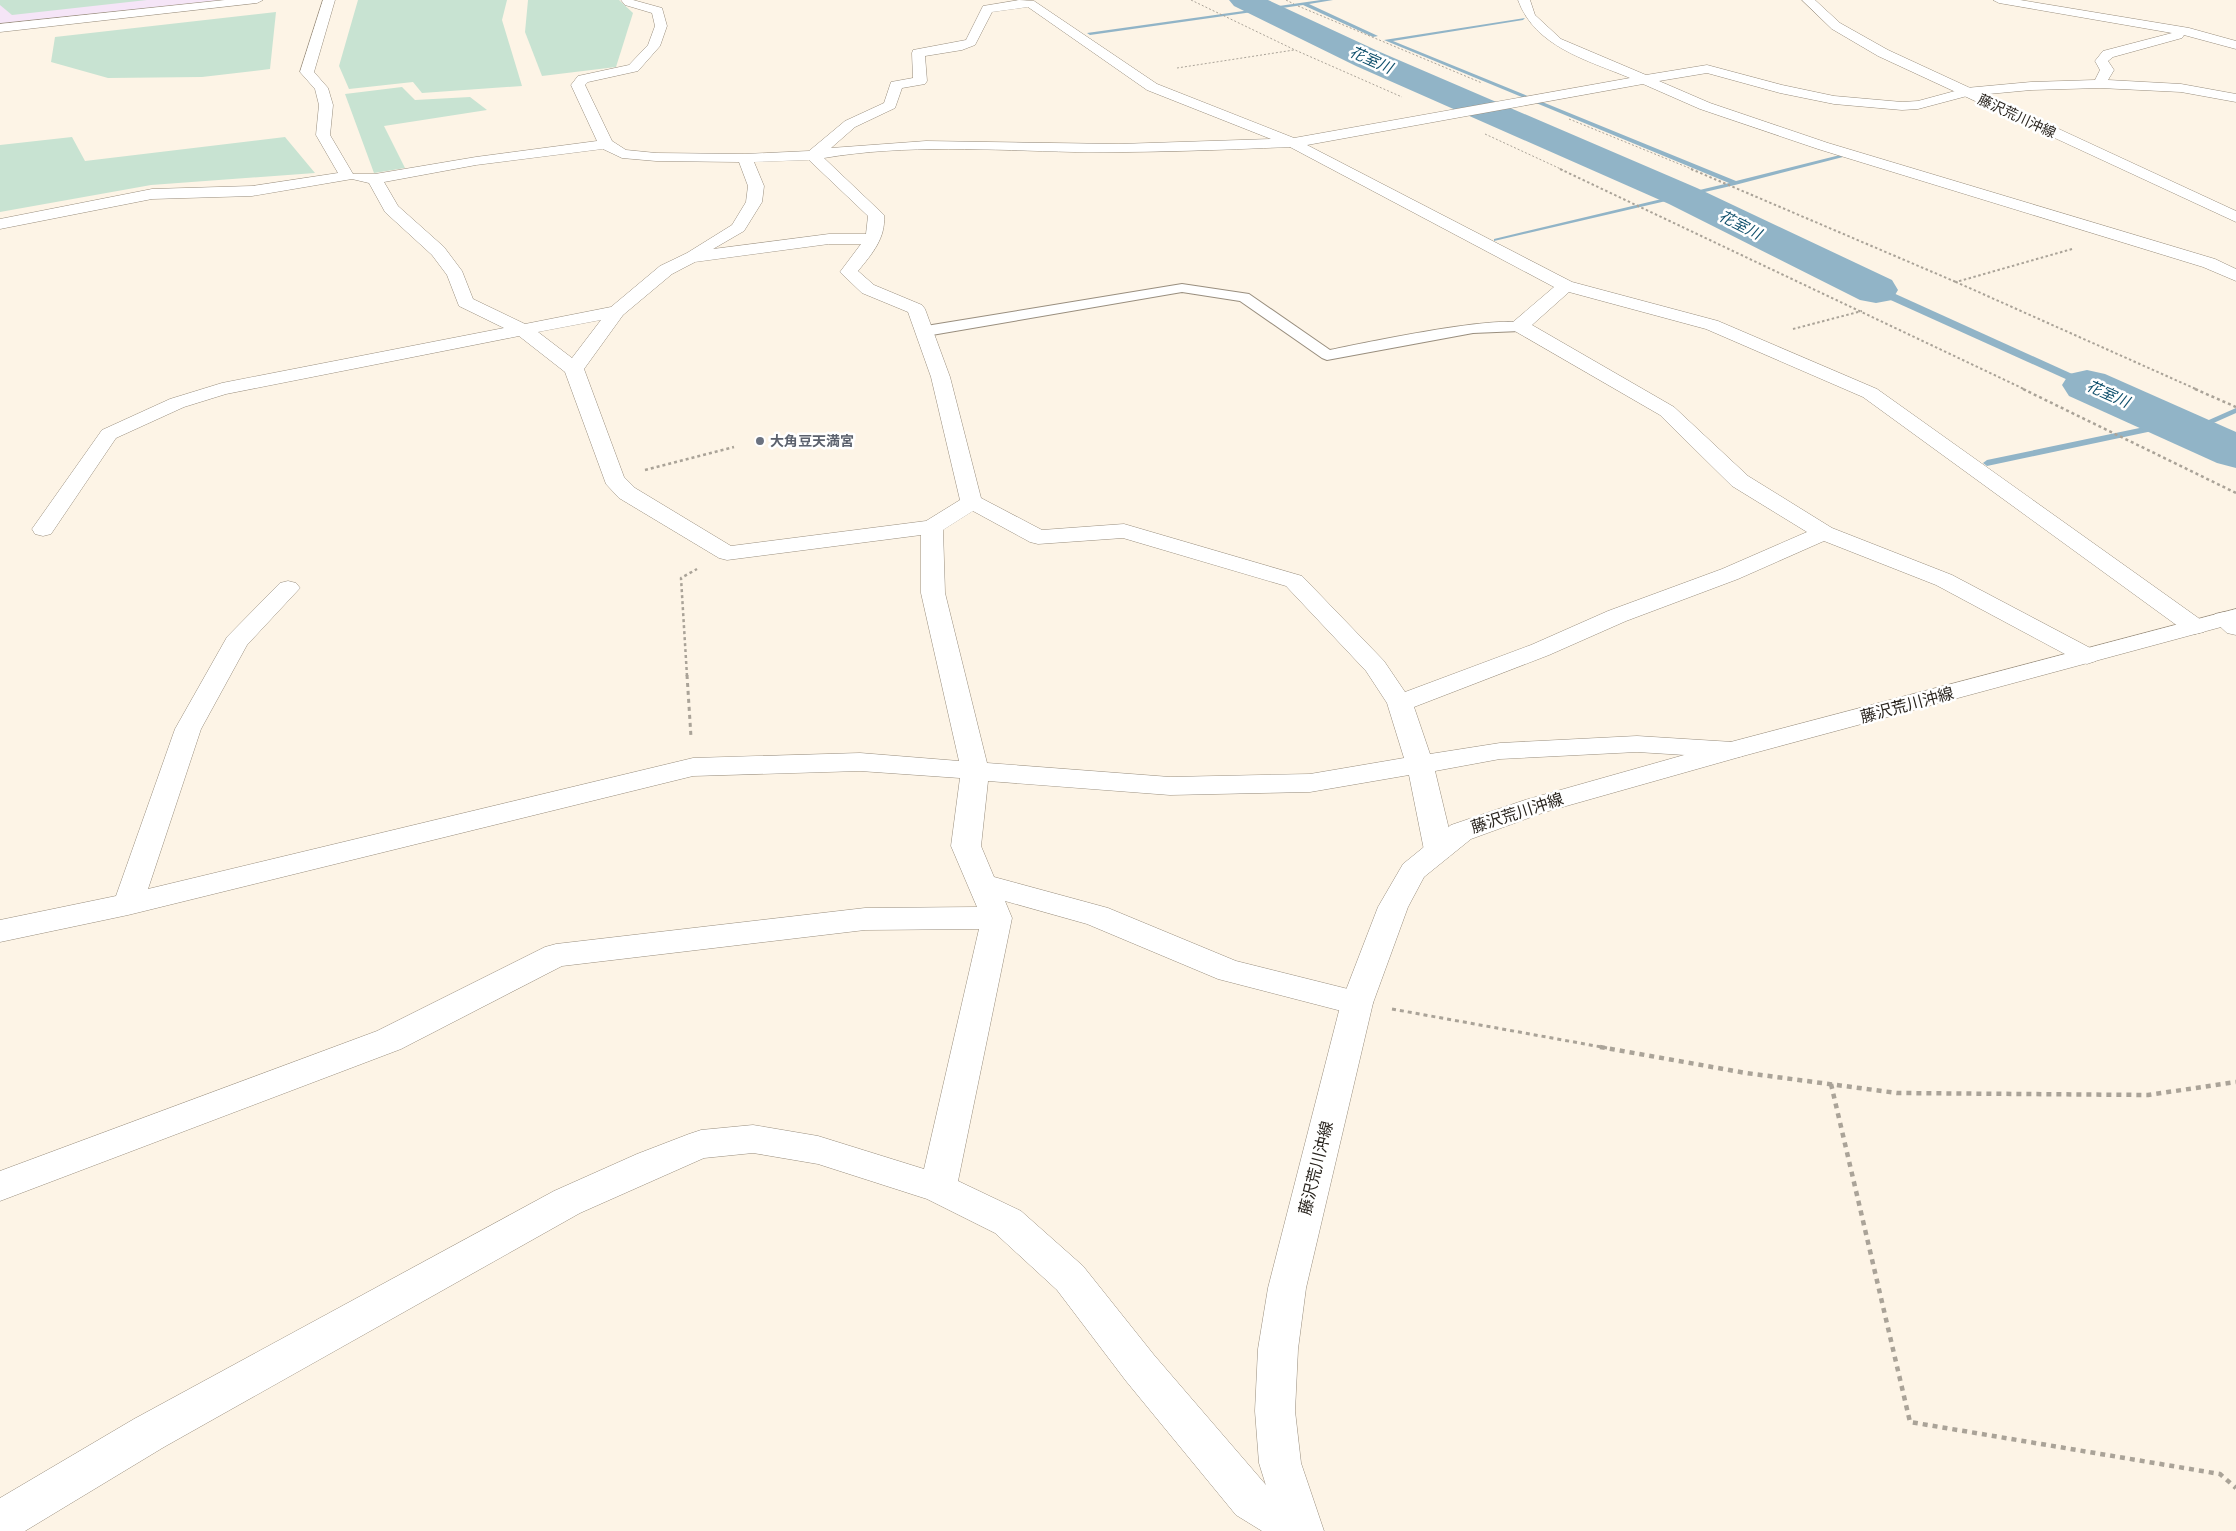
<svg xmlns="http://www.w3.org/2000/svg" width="2236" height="1531" viewBox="0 0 2236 1531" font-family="'DM Sans','Noto Sans JP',sans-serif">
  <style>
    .commercial { fill: #f5e5f7 }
    .green { fill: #c8e3d2 }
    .water { fill: #91b4c7 }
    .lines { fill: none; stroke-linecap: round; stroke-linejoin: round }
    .stream { fill: #91b4c7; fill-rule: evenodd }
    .river { fill: #91b4c7; fill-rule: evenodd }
    .service-casing { stroke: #998e7e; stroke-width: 2 }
    .minor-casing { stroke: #998e7e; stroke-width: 1 }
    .tertiary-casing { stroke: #998e7e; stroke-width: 1 }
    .secondary-casing { stroke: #998e7e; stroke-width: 1 }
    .path-far4 { stroke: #aaa398; stroke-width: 1; stroke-dasharray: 2 2; stroke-linecap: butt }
    .path-far3 { stroke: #aaa398; stroke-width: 2; stroke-dasharray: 2.5 2.5; stroke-linecap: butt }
    .path-far2 { stroke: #aaa398; stroke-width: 2.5; stroke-dasharray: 3 3; stroke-linecap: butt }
    .path-far1 { stroke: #aaa398; stroke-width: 3; stroke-dasharray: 4 4; stroke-linecap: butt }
    .path { stroke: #aaa398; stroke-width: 4.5; stroke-dasharray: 5 5; stroke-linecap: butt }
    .service { fill: #fff; fill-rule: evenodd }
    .minor { fill: #fff; fill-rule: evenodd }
    .tertiary { fill: #fff; fill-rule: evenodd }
    .secondary { fill: #fff; fill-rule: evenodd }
    .worship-dot { fill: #6b7280; stroke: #fff; stroke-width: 2 }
    .labels { text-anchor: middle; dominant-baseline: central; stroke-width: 5; stroke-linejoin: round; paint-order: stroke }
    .far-street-label { font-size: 14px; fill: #29241e; stroke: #fff }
    .far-worship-label { font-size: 14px; font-weight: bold; fill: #5b616d; stroke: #fff; text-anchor: start }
    .far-water-label { font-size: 15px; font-style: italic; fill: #11516d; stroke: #fff }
    .street-label { font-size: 16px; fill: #29241e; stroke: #fff }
  </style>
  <rect width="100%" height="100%" fill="#fdf4e6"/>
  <polygon class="commercial" points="0,0 225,0 0,24"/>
  <g class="green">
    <polygon points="0,0 147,0 12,15 0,5"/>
    <polygon points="358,0 507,0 502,20 522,86 422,93 413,82 349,89 339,66"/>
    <polygon points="528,0 619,0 633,13 616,67 542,76 525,32"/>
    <polygon points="276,12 270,69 202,77 108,78 51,62 55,37"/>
    <polygon points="402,87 415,100 470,97 487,110 384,126 405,168 374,173 345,94"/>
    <polygon points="72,137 85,161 285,137 315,173 151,185 0,212 0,145"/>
  </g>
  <g class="water">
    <polygon points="1794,248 2178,422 2172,427 1782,251"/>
    <polygon points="2187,427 2236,449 2236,457 2182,432"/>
  </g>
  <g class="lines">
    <g class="stream">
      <polygon points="1321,0 1333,0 1309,4 1378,36 1373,37 1303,5 1090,35 1087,33"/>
      <polygon points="1525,18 1523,20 1393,41 1736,181 1840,155 1843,157 1735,185 1494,241 1494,239 1729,183 1384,40"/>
      <polygon points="2236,408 2236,413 2191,433 2185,433 2184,431"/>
      <polygon points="2173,421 2177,424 2176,426 1987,466 1983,463 1987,460"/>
    </g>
    <g class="river">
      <polygon points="1229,0 1268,0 1380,52 1697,188 1892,280 1898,290 1892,300 1876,303 1860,300 1669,204 1356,66 1234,6"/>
      <polygon points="2087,370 2105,374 2236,432 2236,468 2217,463 2069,396 2062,385 2069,374"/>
    </g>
    <defs>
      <path id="service" d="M1182,284L1249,294L1330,350C1355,345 1517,310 1528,326L1520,331L1473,333L1327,360L1322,358L1240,301L1182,292L926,336L918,331L926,326Z"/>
      <g id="minor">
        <path d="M323,0H335L314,72L328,88L333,105L330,135L353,174H375L476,157L597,141L571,85L578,76L629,65L648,45L655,26L652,13L625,5L621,0H633L662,8L667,26L660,46L638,71L588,82L585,85L612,141L626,150L656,153L745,154L809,151L845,121L884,103L891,82L913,78L912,53L913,50L966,40L983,6L1019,0L1034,1L1157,84L1294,138L1630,78C1587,60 1535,47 1518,0H1530L1535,15L1561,39L1646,75L1707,65L1782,85L1834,96L1902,102L1918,101L1966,88L2031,82L2095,80L2100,70L2095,61L2103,51L2172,33L1999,3L1993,0H2020L2189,28L2236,41V49L2184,35L2182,38L2113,57L2108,61L2114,70L2108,80L2181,84L2236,94V102L2181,92L2100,88L2031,90L1967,96L1918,109L1902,110L1834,104L1780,93L1707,73L1659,81L1710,103L1828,143L2215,259L2236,269V281L2203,267L1818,149L1700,109L1643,84L1307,145L1572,282L1718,321L1877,389L2204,622L2207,627L2204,632L2195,634L2186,632L1863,397L1706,329L1569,292L1532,325L1674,407L1748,476L1832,528L1952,575L2096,651L2100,656L2096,661L2087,664L2078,661L1936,585L1824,541L1738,579L1626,621L1549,655L1414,707L1430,754L1500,743L1637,736L1733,742L1743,744L1747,750L1743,756L1733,758L1637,752L1500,759L1435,771L1454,850L1449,857L1439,860L1429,857L1424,850L1409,775L1310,792L1170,795L988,781L981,846L994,877L1108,908L1236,961L1368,994L1373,1003L1368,1012L1357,1015L1218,979L1087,924L1005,901L1012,918L958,1181L1021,1211L1083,1266L1154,1355L1266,1485L1316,1516L1323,1531H1262L1236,1515L1126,1381L1057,1290L995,1233L927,1199L818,1164L753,1153L704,1158L580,1213L164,1447L25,1531H0V1498L134,1419L554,1191L637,1154L689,1134L701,1130L753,1125L818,1136L924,1169L979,929L865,930L562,966L401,1049L0,1201V1171L377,1031L545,947L556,944L865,908L977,907L951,846L960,778L860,771L693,776L128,915L0,942V920L116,896L175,729L227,637L280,583L288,581L296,583L300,588L247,645L201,729L148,889L693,758L860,753L959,761L921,593V535L727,560L719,558L619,498L606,484L565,372L519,336L226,394L184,407L116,438L51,534L43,536L35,534L32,529L102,430L170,399L222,383L504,328L459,306L447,275L432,255L385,212L369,183L352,179L252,196L152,199L0,229V219L152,189L252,186L338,173L316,135L319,105L315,89L300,72ZM1028,7L1147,90L1271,139L1119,144L926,141L831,148L855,127L895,108L902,88L925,84L927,81L925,56L962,50L975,45L992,12ZM1290,147L1554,287L1513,322L1511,326L1513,330L1660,415L1732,486L1807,532L1722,569L1608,611L1531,645L1405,692L1384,661L1302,576L1124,524L1042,530L981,498L950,377L925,309L922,305L874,285L858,271C872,254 886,238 884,215L824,158C906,144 991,150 1074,152C1146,153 1218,150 1290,147ZM603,149L622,158L656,161L739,162L748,186L746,202L732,225L687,253L660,266L611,307L525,324L473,299L462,271L444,247L398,206L384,182L476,165ZM809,160L868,216L866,234H829L713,249L744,231L762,202L764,186L754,162ZM829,244H861L840,272L862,293L908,312L931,377L960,500L926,521L731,546L635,488L624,477L584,369L623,315L672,274L695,262ZM601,320L572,358L538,332ZM973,511L1030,542L1038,544L1123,538L1286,586L1366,671L1387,703L1404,758L1310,774L1170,777L987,763L945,593L943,530Z"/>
        <polygon points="2224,612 2236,616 2236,635 2227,633 2212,619 2215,614"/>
      </g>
      <polygon id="tertiary" points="225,0 263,0 257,3 0,32 0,24"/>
      <g id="secondary">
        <polygon points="1802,0 1815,0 1840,23 1888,50 2236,211 2236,222 1878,56 1832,29"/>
        <polygon points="2236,609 2236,623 1743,756 1545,812 1471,839 1424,877 1408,907 1373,1003 1306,1288 1298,1349 1295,1411 1301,1463 1324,1531 1280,1531 1259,1463 1255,1411 1258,1349 1268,1288 1341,1003 1378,907 1403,864 1451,825 1525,800 1723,744"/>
      </g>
    </defs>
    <use href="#service" class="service-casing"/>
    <use href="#minor" class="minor-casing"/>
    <use href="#tertiary" class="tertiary-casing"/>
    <use href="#secondary" class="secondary-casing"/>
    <g class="path-far4">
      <polyline points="1191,0 1295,50 1402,97"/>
      <polyline points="1286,0 1294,4"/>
      <polyline points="1298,6 1482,83"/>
      <polyline points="1177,68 1294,50"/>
      <polyline points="1569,119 1694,170"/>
      <polyline points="1485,134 1563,170"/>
    </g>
    <g class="path-far3">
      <polyline points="1560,169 2026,390"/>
      <polyline points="1691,169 1956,282"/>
      <polyline points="2072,249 1956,282 2198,390"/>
      <polyline points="1793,329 1862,311"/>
    </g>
    <g class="path-far2">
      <polyline points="2023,389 2236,493"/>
      <polyline points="2195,389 2236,407"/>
      <polyline points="645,470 734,447"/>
      <polyline points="687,676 681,578 697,569"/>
    </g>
    <g class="path-far1">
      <polyline points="687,675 691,737"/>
      <polyline points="1392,1009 1607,1048"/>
    </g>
    <g class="path">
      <polyline points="1600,1047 1746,1073 1897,1093 2148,1095 2236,1082"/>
      <polyline points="1831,1084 1910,1422 2220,1474 2236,1488"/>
    </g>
    <use href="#service" class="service"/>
    <use href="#minor" class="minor"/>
    <use href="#tertiary" class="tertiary"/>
    <use href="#secondary" class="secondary"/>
  </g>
  <circle class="worship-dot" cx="760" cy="441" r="5"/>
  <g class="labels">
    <g class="far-street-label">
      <text transform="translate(2017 116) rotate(25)">藤沢荒川沖線</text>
    </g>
    <g class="far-worship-label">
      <text x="770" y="441">大角豆天満宮</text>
    </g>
    <g class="far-water-label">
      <text transform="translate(1371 60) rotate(24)">花室川</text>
      <text transform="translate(1740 225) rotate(27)">花室川</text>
      <text transform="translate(2108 394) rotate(24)">花室川</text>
    </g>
    <g class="street-label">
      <text transform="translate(1907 705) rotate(-15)">藤沢荒川沖線</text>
      <text transform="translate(1517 813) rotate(-18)">藤沢荒川沖線</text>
      <text transform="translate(1316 1168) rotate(-76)">藤沢荒川沖線</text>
    </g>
  </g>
</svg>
